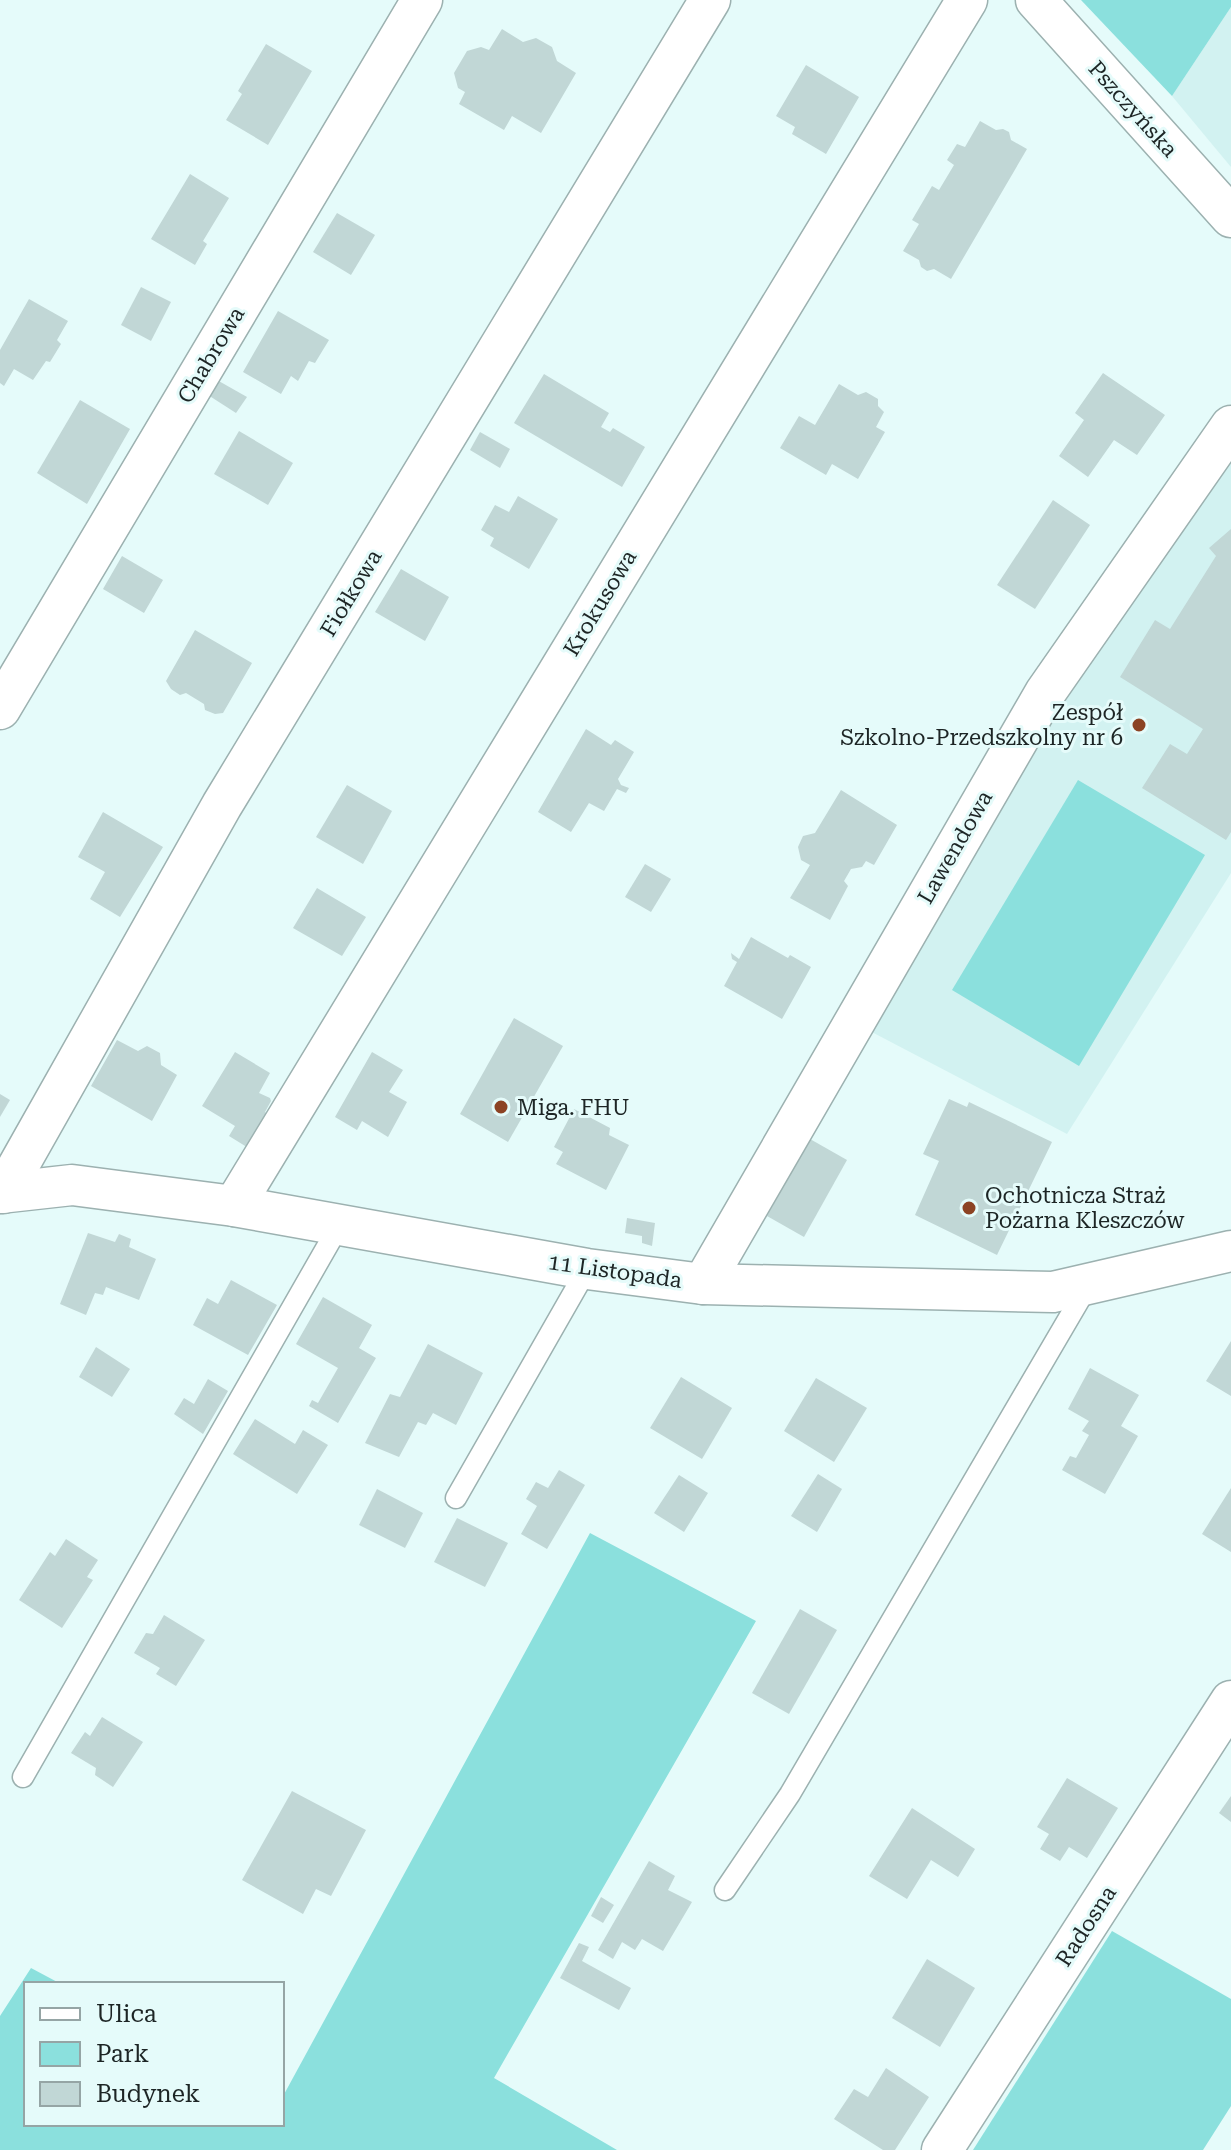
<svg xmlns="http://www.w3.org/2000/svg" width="1231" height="2150" viewBox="0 0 1231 2150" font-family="'Roboto Serif',serif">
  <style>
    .built { fill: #d2f2f1 }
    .green { fill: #8be0dd }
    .building { fill: #c1d7d6 }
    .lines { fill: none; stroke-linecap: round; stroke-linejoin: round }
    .lane-casing { stroke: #9cb1b0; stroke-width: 23 }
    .street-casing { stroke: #9cb1b0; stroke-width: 43 }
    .lane { stroke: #fff; stroke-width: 20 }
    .street { stroke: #fff; stroke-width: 40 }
    .poi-dot { fill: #8c4324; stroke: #e5fbfa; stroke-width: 3 }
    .labels { text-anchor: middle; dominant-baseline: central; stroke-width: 6; stroke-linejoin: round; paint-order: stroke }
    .street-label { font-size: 22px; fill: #1d2525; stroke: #e5fbfa }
    .poi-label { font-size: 22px; fill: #1d2525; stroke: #e5fbfa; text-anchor: start }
  </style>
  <rect width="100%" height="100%" fill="#e5fbfa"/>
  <g class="built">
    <polygon points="1231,7 1231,167 1172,96"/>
    <polygon points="1231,445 1231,873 1067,1134 866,1029 1136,576"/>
  </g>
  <g class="green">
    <polygon points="1081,0 1231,0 1231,7 1172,96"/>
    <polygon points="1078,780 1205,855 1079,1066 952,990"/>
    <polygon points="590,1533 756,1621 494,2078 617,2150 0,2150 0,2016 31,1968 61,1984 26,1984 26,2124 282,2124 282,2098"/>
    <polygon points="1112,1931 1231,1999 1231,2106 1203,2150 973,2150"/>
  </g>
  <g class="building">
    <polygon points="502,29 523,42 536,38 552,47 557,61 576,73 541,133 512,116 504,130 459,104 465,92 458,88 454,73 467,51 481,47 489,50"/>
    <polygon points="266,44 312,71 268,145 226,120 242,94 238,91"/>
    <polygon points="806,65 859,97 826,154 792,134 795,127 776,116"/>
    <polygon points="980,121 996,130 1003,129 1009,132 1011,140 1027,149 951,279 934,269 927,271 921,267 919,260 903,251 919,224 912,220 932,186 939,190 954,165 947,160 957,144 965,147"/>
    <polygon points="190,174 229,198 203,241 207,244 195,265 151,239"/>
    <polygon points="337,213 375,235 351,275 313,252"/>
    <polygon points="141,287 171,302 151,341 121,325"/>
    <polygon points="29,299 68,321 57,340 61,344 50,362 46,361 33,380 14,369 4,386 0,383 0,350"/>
    <polygon points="278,311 329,340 315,363 309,361 298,381 291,376 281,394 243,372"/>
    <polygon points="1103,373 1165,415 1137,455 1114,440 1088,477 1059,456 1084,420 1075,413"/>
    <polygon points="544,374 609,413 601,427 610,432 613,428 645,447 622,487 514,423"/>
    <polygon points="217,380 247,397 236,413 208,395"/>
    <polygon points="839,384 858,395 866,392 878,399 878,406 884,412 876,427 885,432 858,479 832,464 826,475 780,448 799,416 815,425"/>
    <polygon points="80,400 130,429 87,504 37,473"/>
    <polygon points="239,431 293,463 268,505 214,474"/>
    <polygon points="480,432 510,449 500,468 470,450"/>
    <polygon points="518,496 558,519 529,569 490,546 494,538 481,530 495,505 509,512"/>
    <polygon points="1053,500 1090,525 1035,609 997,585"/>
    <polygon points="1231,529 1231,832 1226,840 1142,788 1170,744 1187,754 1203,729 1120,677 1155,620 1170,629 1216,556 1209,548"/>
    <polygon points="122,556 163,580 144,613 103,589"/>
    <polygon points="401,569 449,597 425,641 375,612"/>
    <polygon points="195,630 252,663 223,713 215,714 205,710 204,704 186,693 180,695 171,689 166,681"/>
    <polygon points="586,729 611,745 615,740 634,752 618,779 621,785 629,788 626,793 617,789 604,811 589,803 571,832 538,812"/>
    <polygon points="347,785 392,811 363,864 316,837"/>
    <polygon points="841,790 897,825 874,865 866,861 862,867 851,869 844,881 848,886 830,920 790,898 810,865 801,860 798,847 803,836 815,833"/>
    <polygon points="103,812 163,847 120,917 90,899 105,872 78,857"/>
    <polygon points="645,864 671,879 651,912 625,897"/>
    <polygon points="317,888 366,917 342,956 293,928"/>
    <polygon points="751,937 788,958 790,955 811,967 782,1019 724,986 737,962 732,959 731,953 739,959"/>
    <polygon points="514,1018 563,1046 508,1142 460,1114"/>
    <polygon points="117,1040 138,1051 147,1046 160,1053 161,1065 177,1075 152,1121 91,1086"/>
    <polygon points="235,1052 270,1073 259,1093 270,1098 271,1101 265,1112 269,1116 250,1149 229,1136 235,1126 202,1106"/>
    <polygon points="372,1052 403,1070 389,1092 407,1102 388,1137 362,1121 357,1130 335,1117"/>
    <polygon points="0,1094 10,1100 0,1117"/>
    <polygon points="949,1099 967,1107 969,1102 1052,1142 997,1255 915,1215 939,1161 923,1154"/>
    <polygon points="574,1109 610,1128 609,1135 629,1145 606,1190 556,1164 563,1152 554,1147"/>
    <polygon points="810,1139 847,1160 804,1237 767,1216"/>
    <polygon points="627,1218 655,1223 652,1246 642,1243 642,1236 625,1233"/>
    <polygon points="88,1233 115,1242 119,1234 131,1239 129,1247 156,1259 139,1300 106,1287 103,1295 95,1293 86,1315 60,1304"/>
    <polygon points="231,1280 277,1305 248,1355 193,1325 207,1298 218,1304"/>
    <polygon points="323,1297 372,1325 359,1348 376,1358 338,1423 309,1406 312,1400 318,1403 338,1368 296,1344"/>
    <polygon points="1231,1341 1231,1396 1206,1381"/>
    <polygon points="428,1344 483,1373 456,1425 433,1413 426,1425 418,1422 399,1457 365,1443 390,1394 400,1397"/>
    <polygon points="96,1347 130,1369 112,1397 79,1377"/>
    <polygon points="1090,1368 1139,1395 1121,1426 1138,1436 1105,1494 1062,1470 1070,1456 1076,1458 1089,1435 1082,1431 1089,1421 1068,1409"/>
    <polygon points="681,1377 732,1408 702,1459 650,1428"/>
    <polygon points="816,1378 867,1408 834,1462 784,1431"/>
    <polygon points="208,1379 228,1391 203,1434 174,1414 184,1398 194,1404"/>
    <polygon points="255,1419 295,1444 303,1430 328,1445 297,1494 233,1454"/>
    <polygon points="559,1470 585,1485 547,1549 521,1534 537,1506 526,1499 536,1482 548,1488"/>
    <polygon points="818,1474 842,1489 817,1532 791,1516"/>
    <polygon points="679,1475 708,1493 684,1532 654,1513"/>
    <polygon points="1231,1488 1231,1552 1202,1534"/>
    <polygon points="377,1489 423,1513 405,1548 359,1525"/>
    <polygon points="457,1518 508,1543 485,1587 434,1562"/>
    <polygon points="66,1539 98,1560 87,1577 93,1580 62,1628 19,1600 50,1552 55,1556"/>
    <polygon points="800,1609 837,1630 789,1714 752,1693"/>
    <polygon points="164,1615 205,1640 176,1686 156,1674 160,1668 134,1653 146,1633 153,1634"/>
    <polygon points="102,1717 143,1742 113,1787 95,1775 96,1768 71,1753 85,1732 90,1736"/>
    <polygon points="1067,1778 1118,1808 1087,1858 1069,1847 1060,1861 1040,1849 1049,1834 1037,1827"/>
    <polygon points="292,1791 366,1830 331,1896 316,1889 303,1914 242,1880"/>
    <polygon points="1231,1796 1231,1822 1219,1813"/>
    <polygon points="912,1808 975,1849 958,1877 931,1860 907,1899 869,1876"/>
    <polygon points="649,1861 675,1876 668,1890 692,1902 663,1951 642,1939 635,1950 622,1942 613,1959 598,1950"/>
    <polygon points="601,1897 614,1905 603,1923 591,1916"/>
    <polygon points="579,1943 589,1947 582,1961 631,1988 619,2010 560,1978"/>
    <polygon points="927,1959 975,1988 940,2047 892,2018"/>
    <polygon points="886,2068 929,2097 895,2150 883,2150 834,2119 854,2089 868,2097"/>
  </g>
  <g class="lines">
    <defs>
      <g id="lane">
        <polyline points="456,1498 587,1269"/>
        <polyline points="23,1777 340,1224"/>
        <polyline points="725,1890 790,1794 1087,1287"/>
      </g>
      <g id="street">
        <polyline points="1036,0 1231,217"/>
        <polyline points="0,709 422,0"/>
        <polyline points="0,1193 72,1185 234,1206 587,1269 703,1284 1053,1292 1231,1251"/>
        <polyline points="3,1193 222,805 710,0"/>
        <polyline points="234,1206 967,0"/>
        <polyline points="703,1284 1045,693 1231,426"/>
        <polyline points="942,2150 1231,1701"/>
      </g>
    </defs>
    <use href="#lane" class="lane-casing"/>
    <use href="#street" class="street-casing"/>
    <use href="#lane" class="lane"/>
    <use href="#street" class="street"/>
  </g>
  <g class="poi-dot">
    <circle cx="1139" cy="725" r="8"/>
    <circle cx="501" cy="1107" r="8"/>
    <circle cx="969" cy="1208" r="8"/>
  </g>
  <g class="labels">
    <g class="street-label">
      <text transform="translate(1133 109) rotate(48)">Pszczyńska</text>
      <text transform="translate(211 355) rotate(-59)">Chabrowa</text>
      <text transform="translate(351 593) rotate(-59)">Fiołkowa</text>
      <text transform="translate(600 603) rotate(-59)">Krokusowa</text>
      <text transform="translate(955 847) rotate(-60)">Lawendowa</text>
      <text transform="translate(615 1271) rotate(8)">11 Listopada</text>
      <text transform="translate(1086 1926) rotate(-57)">Radosna</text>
    </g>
    <g class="poi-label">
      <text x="1123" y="712" text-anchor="end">Zespół<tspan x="1123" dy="25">Szkolno-Przedszkolny nr 6</tspan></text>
      <text x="517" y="1107">Miga. FHU</text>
      <text x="985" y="1195">Ochotnicza Straż<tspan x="985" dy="25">Pożarna Kleszczów</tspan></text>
    </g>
  </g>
  <rect x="24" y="1982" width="260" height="144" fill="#e5fbfa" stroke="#95a5a5" stroke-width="2"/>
  <rect x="40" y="2008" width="40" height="12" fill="#ffffff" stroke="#95a5a5" stroke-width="2"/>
  <text x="96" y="2022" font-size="24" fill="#1d2525">Ulica</text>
  <rect x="40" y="2042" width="40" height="24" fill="#8be0dd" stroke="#95a5a5" stroke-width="2"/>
  <text x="96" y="2062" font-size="24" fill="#1d2525">Park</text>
  <rect x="40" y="2082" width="40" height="24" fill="#c1d7d6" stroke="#95a5a5" stroke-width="2"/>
  <text x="96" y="2102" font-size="24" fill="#1d2525">Budynek</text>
</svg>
